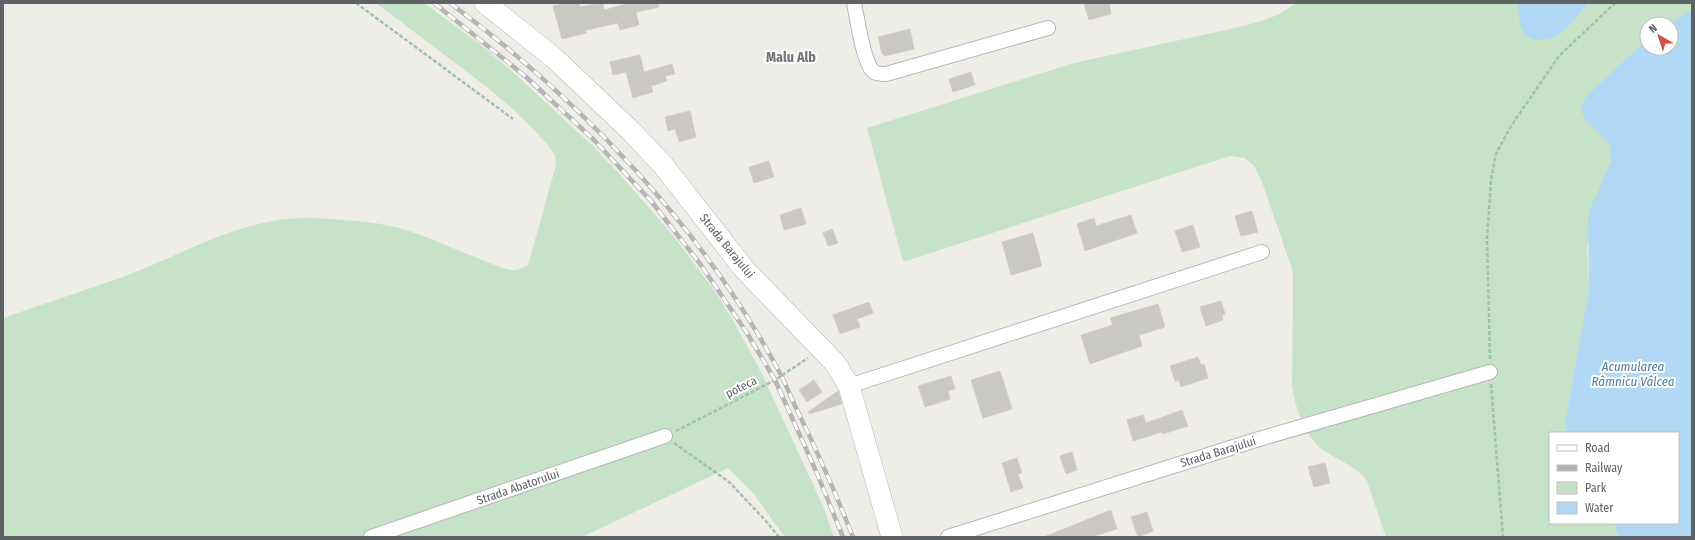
<svg xmlns="http://www.w3.org/2000/svg" width="1695" height="540" viewBox="0 0 1695 540" font-family="'Fira Sans Condensed',sans-serif">
  <style>
    .green { fill: #c7e3c7 }
    .water { fill: #b1d8f5 }
    .building { fill: #cac8c3; stroke: #d3cfc6 }
    .lines { fill: none; stroke-linecap: round; stroke-linejoin: round }
    .street-casing { stroke: #b4b7ba; stroke-width: 16 }
    .secondary-casing { stroke: #b3b6ba; stroke-width: 22 }
    .path { stroke: #a0c3aa; stroke-width: 2.5; stroke-dasharray: 4 2; stroke-linecap: butt }
    .street { stroke: #fff; stroke-width: 14 }
    .secondary { stroke: #fff; stroke-width: 21 }
    .rail-casing { stroke: #b4b5b5; stroke-width: 4.5 }
    .rail { stroke: #fff; stroke-width: 3; stroke-dasharray: 9; stroke-linecap: butt }
    .labels { text-anchor: middle; dominant-baseline: central; stroke-width: 4; stroke-linejoin: round; paint-order: stroke }
    .street-label { font-size: 12px; fill: #5e6265; stroke: #fff }
    .water-label { font-size: 13px; font-style: italic; fill: #4e7aa6; stroke: #fff }
    .quarter-label { font-size: 14px; font-weight: bold; fill: #707377; stroke: #fff }
  </style>
  <rect width="100%" height="100%" fill="#efede7"/>
  <g class="green">
    <path d="M376,3H424L481,45L514,73L594,147L623,178L676,239L716,293L735,324L762,374L823,506L834,537H785L752,492L728,468L582,537H3V318C43,304 83,291 123,277C186,253 248,214 317,218C344,220 370,221 395,227C427,235 455,250 485,261C493,264 503,269 511,270C518,270 522,269 528,265L556,165L555,155L546,143L515,111L488,88Z"/>
    <path d="M1296,3H1692V10L1667,24H1647V39L1587,95L1609,144L1611,161L1602,184L1587,247L1589,289L1565,422L1566,433H1550V523H1613L1619,537H1386L1367,481C1357,467 1340,461 1326,452C1306,440 1296,410 1292,387L1293,272L1262,182L1254,166L1245,158L1230,156L903,262L867,128L1074,63L1235,28L1261,21L1280,14Z"/>
  </g>
  <g class="water">
    <path d="M1518,3H1587L1586,6C1578,14 1571,25 1563,31C1553,39 1534,46 1524,33C1519,25 1518,12 1518,3Z"/>
    <polygon points="1692,10 1692,537 1619,537 1613,523 1678,523 1678,433 1566,433 1565,422 1589,289 1588,214 1611,161 1609,144 1586,121 1580,108 1587,95 1647,39 1647,48 1671,48 1671,24 1667,24"/>
  </g>
  <g class="building">
    <polygon points="567,3 579,3 580,7 603,3 604,10 631,3 658,3 659,7 636,12 639,25 620,30 618,23 586,30 586,33 562,39 553,6"/>
    <polygon points="1084,3 1109,3 1111,14 1089,20"/>
    <polygon points="910,29 914,49 884,56 883,53 882,54 878,37"/>
    <polygon points="640,55 644,72 672,64 675,74 665,76 667,81 651,86 653,92 633,98 626,72 613,75 610,62"/>
    <polygon points="971,72 975,85 953,92 949,79"/>
    <polygon points="690,111 696,137 679,142 675,129 668,131 665,117"/>
    <polygon points="769,161 774,177 754,183 749,167"/>
    <polygon points="801,208 806,224 784,230 780,215"/>
    <polygon points="1252,211 1258,232 1241,236 1235,216"/>
    <polygon points="1131,215 1137,233 1085,251 1077,224 1094,218 1096,226"/>
    <polygon points="1193,225 1200,247 1182,252 1175,231"/>
    <polygon points="832,229 838,243 828,246 823,233"/>
    <polygon points="1033,233 1042,266 1011,275 1002,242"/>
    <polygon points="1221,301 1225,314 1222,315 1223,320 1206,326 1200,307"/>
    <polygon points="869,302 873,313 857,319 860,327 840,334 833,315"/>
    <polygon points="1158,304 1165,327 1139,335 1142,346 1090,364 1081,335 1113,325 1110,318"/>
    <polygon points="1198,357 1201,365 1204,364 1208,378 1181,387 1179,380 1175,381 1170,366"/>
    <polygon points="1000,371 1012,409 983,418 971,380"/>
    <polygon points="951,376 955,389 948,391 950,399 925,407 918,386"/>
    <polygon points="814,380 822,392 807,402 799,390"/>
    <polygon points="838,391 842,404 809,414 808,412"/>
    <polygon points="1182,410 1188,426 1163,434 1162,432 1133,441 1127,420 1143,415 1146,423"/>
    <polygon points="1072,452 1077,470 1066,474 1060,456"/>
    <polygon points="1017,458 1022,473 1018,474 1023,488 1011,492 1002,463"/>
    <polygon points="1325,463 1330,483 1314,487 1308,467"/>
    <polygon points="1111,510 1117,529 1091,537 1044,537"/>
    <polygon points="1147,512 1153,531 1138,537 1131,517"/>
  </g>
  <g class="lines">
    <defs>
      <g id="street">
        <path d="M854,3C857,17 863,60 872,70C875,74 881,74 886,74L1048,28"/>
        <polyline points="849,386 1262,252"/>
        <polyline points="371,537 665,436"/>
        <polyline points="948,537 1259,439 1490,372"/>
      </g>
      <polyline id="secondary" points="485,3 553,57 631,131 663,165 745,270 835,363 849,386 892,537"/>
    </defs>
    <use href="#street" class="street-casing"/>
    <use href="#secondary" class="secondary-casing"/>
    <g class="path">
      <polyline points="356,3 513,119"/>
      <polyline points="1490,359 1487,239 1491,180 1496,154 1511,126 1559,56 1615,3"/>
      <polyline points="1491,384 1503,537"/>
      <polyline points="676,431 775,380 808,358"/>
      <polyline points="674,443 729,482 765,520 779,537"/>
    </g>
    <use href="#street" class="street"/>
    <use href="#secondary" class="secondary"/>
    <defs>
      <g id="rail">
        <polyline points="434,3 525,76 594,140 651,201 701,265 747,333 775,380 816,471 843,537"/>
        <path d="M450,3C583,102 703,228 781,375C787,387 792,400 798,412C818,453 836,494 853,537"/>
      </g>
    </defs>
    <use href="#rail" class="rail-casing"/>
    <use href="#rail" class="rail"/>
  </g>
  <g class="labels">
    <g class="street-label">
      <text transform="translate(727 246) rotate(51)">Strada Barajului</text>
      <text transform="translate(741 387) rotate(-27)">poteca</text>
      <text transform="translate(1218 452) rotate(-17)">Strada Barajului</text>
      <text transform="translate(518 487) rotate(-19)">Strada Abatorului</text>
    </g>
    <g class="water-label">
      <text x="1633" y="366">Acumularea<tspan x="1633" dy="15">Râmnicu Vâlcea</tspan></text>
    </g>
    <g class="quarter-label">
      <text x="791" y="57">Malu Alb</text>
    </g>
  </g>
  <rect width="1695" height="540" fill="none" stroke="#5e6265" stroke-width="8"/>
  <rect x="1549" y="432" width="130" height="92" fill="#ffffff" stroke="#bfc0c1"/>
  <rect x="1557" y="445" width="20" height="6" fill="#ffffff" stroke="#bfc0c1"/>
  <text x="1585" y="452" font-size="12" fill="#5e6265">Road</text>
  <rect x="1557" y="465" width="20" height="6" fill="#b4b5b5" stroke="#bfc0c1"/>
  <text x="1585" y="472" font-size="12" fill="#5e6265">Railway</text>
  <rect x="1557" y="482" width="20" height="12" fill="#c7e3c7" stroke="#bfc0c1"/>
  <text x="1585" y="492" font-size="12" fill="#5e6265">Park</text>
  <rect x="1557" y="502" width="20" height="12" fill="#b1d8f5" stroke="#bfc0c1"/>
  <text x="1585" y="512" font-size="12" fill="#5e6265">Water</text>
  <g transform="translate(1659 36) rotate(321)"><circle r="19" fill="#ffffff" stroke="#bfc0c1"/>
  <path d="M0-3L7 15L0 10L-7 15Z" fill="#d55046"/>
  <text y="-6" font-size="11" font-weight="bold" text-anchor="middle" fill="#5e6265">N</text>
  </g>
</svg>
